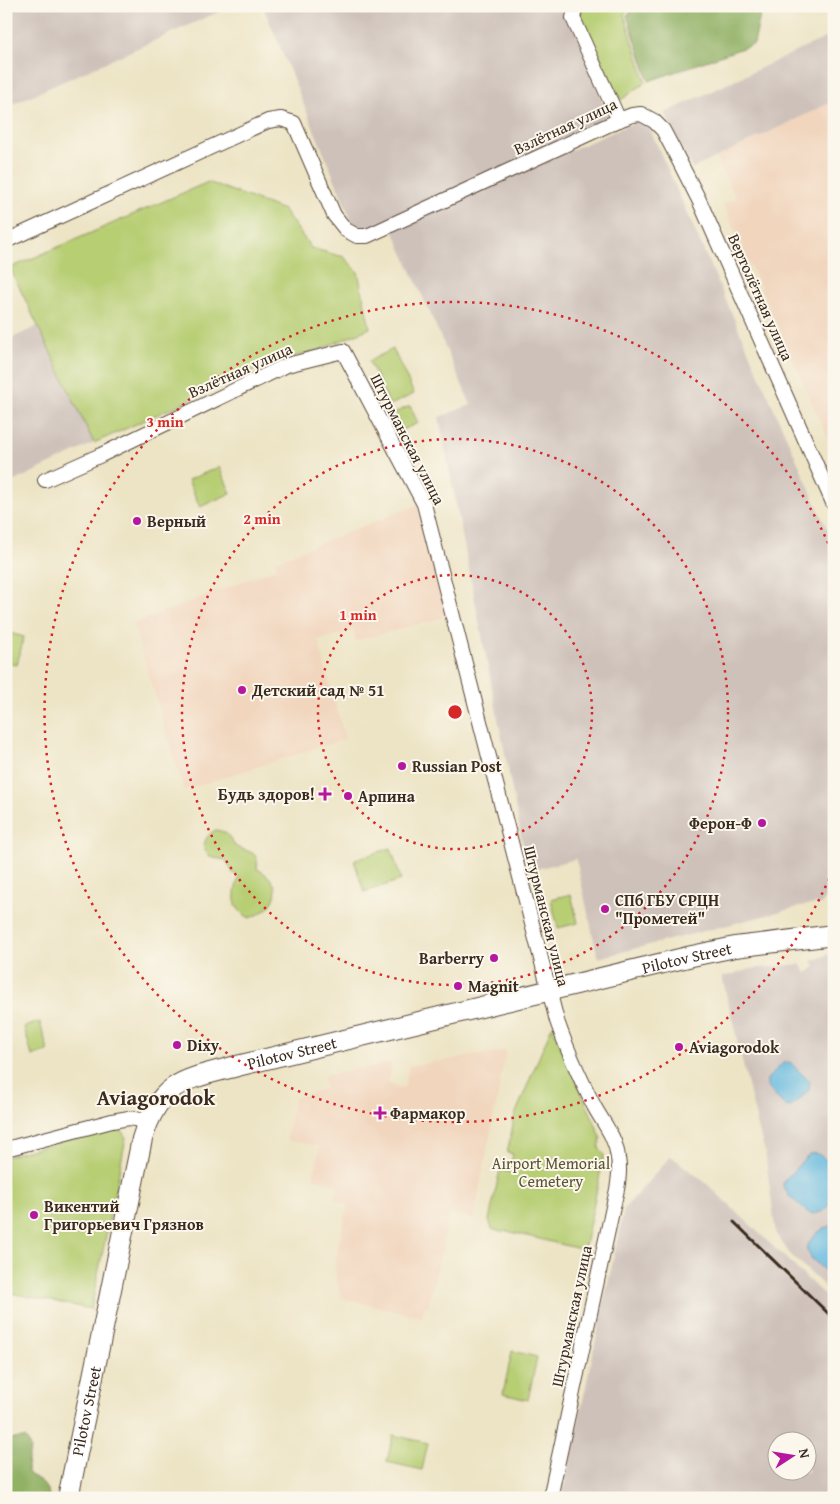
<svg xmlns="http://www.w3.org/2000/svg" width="840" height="1504" viewBox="0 0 840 1504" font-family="'Gentium Book Plus',serif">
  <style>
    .built { fill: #f1d5bd }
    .industrial { fill: #cec1ba; fill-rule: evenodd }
    .green { fill: #b7ce73; stroke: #797c48 }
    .forest { fill: #91b165; stroke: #666e42 }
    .water { fill: #61b7de; stroke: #4e707e }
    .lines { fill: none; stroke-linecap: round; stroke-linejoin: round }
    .street-casing { stroke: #564637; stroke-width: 16 }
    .secondary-casing { stroke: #564637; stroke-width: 22 }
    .street { stroke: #fff; stroke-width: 14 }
    .secondary { stroke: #fff; stroke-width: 20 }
    .rail { stroke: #3b2a1e; stroke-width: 3 }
    .ring { fill: none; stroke: #d62828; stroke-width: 2.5; stroke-dasharray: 2.5 5 }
    .poi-dot { fill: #b5179e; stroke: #fbf7ec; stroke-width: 2 }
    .labels { text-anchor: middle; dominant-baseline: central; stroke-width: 4; stroke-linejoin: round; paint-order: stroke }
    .street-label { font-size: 16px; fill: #3b2a1e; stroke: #fbf7ec }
    .poi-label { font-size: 16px; font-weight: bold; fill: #3b2a1e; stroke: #fbf7ec; text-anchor: start }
    .park-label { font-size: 16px; fill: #5a5333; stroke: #fbf7ec }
    .district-label { font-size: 21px; font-weight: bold; fill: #3b2a1e; stroke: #fbf7ec }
    .centre { fill: #d62828; stroke: #fbf7ec; stroke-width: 2.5 }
    .ring-label { font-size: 15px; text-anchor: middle; font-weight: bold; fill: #d62828; stroke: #fbf7ec; stroke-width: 4; stroke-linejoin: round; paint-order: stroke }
  </style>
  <rect width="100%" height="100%" fill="#fbf7ec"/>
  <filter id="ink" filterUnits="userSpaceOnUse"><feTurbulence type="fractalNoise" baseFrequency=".02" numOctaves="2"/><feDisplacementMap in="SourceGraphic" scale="10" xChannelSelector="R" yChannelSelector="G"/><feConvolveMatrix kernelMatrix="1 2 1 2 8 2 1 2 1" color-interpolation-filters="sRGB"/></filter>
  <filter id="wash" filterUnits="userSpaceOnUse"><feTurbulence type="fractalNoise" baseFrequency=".0096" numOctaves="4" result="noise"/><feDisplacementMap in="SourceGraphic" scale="20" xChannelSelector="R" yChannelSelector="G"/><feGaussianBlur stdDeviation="1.12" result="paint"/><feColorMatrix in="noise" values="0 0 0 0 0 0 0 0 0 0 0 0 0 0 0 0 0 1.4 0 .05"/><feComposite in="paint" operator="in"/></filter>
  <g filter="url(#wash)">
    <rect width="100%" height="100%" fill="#ede4c5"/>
    <g class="built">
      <polygon points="834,101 834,452 723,204 736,198 716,158"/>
      <polygon points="417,505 446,612 442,618 355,641 353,631 318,640 345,739 184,790 133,624 277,568 275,561"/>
      <polygon points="506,1051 474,1219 450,1213 428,1306 425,1305 422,1317 341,1298 334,1266 348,1204 335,1201 338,1184 313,1178 320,1146 286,1140 294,1099 325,1088 324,1076 391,1063 388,1083 404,1088 409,1066"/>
    </g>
    <g class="industrial">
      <polygon points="6,6 224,6 225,9 6,107"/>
      <polygon points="263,6 559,6 574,25 608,118 358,236"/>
      <polygon points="834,31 834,101 692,169 665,113 827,37"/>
      <polygon points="645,118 834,544 834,889 821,904 806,905 598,958 576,859 528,871 439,417 471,405 392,228"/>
      <polygon points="38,326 94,443 6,485 6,341"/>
      <polygon points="834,952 834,1295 790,1254 776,1234 765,1152 758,1127 722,977 751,969 800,964 807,974 815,966 812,961"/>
      <path d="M671,1156L706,1183L834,1304V1498H562L624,1209ZM778,1442H808V1472H778Z"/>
    </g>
    <g class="green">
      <polygon points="574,6 632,6 624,14 646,82 621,100"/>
      <polygon points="208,182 284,210 311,248 344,257 358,272 370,328 319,350 276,361 94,443 10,268"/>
      <polygon points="393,349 414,394 390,405 369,361"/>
      <polygon points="410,406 418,423 402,430 394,413"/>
      <polygon points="219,467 231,493 200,507 188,480"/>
      <polygon points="6,632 24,637 17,665 6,663"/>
      <path d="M216,830C229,832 229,838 236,847C250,853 259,850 257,869C287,884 278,908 250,918C231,909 233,895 239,877L233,873L226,860C222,859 218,859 214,858C198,852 204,835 216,830Z"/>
      <polygon points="391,848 401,880 364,892 354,860"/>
      <polygon points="571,894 578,923 558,928 551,899"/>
      <polygon points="40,1022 48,1051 32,1056 24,1027"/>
      <polygon points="552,1026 601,1137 599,1148 604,1155 584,1250 507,1231 501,1232 492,1229 489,1220 500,1170 509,1172 513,1154 507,1153 515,1115"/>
      <polygon points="114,1127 121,1130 126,1138 91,1309 6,1292 6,1163 8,1156"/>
      <polygon points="512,1351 537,1357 528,1400 503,1394"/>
      <polygon points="393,1435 428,1443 422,1470 387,1462"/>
    </g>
    <g class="forest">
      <polygon points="637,6 762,6 754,44 649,81 627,15"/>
      <path d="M25,1438C37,1450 22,1463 29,1474C30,1475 35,1477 36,1478C43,1483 48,1489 50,1498H6V1441L11,1439Z"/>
    </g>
    <g class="water">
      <polygon points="784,1062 791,1063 810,1082 809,1090 791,1107 785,1106 767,1087 767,1079"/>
      <path d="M817,1153L834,1166C834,1187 839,1213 810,1214L790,1197L783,1186L784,1181L809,1154Z"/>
      <path d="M830,1226H834V1279L812,1259L806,1249C811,1237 817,1231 830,1226Z"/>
    </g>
  </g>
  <g filter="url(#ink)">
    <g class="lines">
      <defs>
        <g id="street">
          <polyline points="576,6 573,18 619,120"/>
          <polyline points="6,241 268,121 281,119 294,123 334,215 346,230 357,236 367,236 619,120 632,115 641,114 654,121 663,130 672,147 699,200 834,505"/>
          <path d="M45,480L101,455L287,365L343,351L424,504L557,1021C567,1050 580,1078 594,1106C603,1123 616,1137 618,1158C621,1174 617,1191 613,1207L550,1498"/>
          <polyline points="6,1149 112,1121 129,1118 147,1121"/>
        </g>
        <g id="secondary">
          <path id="s1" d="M68,1498L142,1139C160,1081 183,1080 237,1066L692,956L735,947L834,935"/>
        </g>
      </defs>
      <use href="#street" class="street-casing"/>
      <use href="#secondary" class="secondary-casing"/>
      <use href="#street" class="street"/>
      <use href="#secondary" class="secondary"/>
      <polyline class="rail" points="734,1222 834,1319"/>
    </g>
  </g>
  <g class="ring">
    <circle cx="455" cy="712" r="137"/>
    <circle cx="455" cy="712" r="273"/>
    <path d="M832 872A410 410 0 1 1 832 552"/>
  </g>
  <g class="poi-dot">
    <circle cx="137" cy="521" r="5"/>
    <circle cx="242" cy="690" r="5"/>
    <circle cx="402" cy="766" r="5"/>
    <path d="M322.5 786.5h5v5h5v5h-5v5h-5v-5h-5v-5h5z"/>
    <circle cx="348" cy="796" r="5"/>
    <circle cx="762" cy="823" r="5"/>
    <circle cx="605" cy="909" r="5"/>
    <circle cx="494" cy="958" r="5"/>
    <circle cx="458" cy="986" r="5"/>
    <circle cx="177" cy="1045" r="5"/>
    <circle cx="679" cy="1047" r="5"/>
    <path d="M377.5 1105.5h5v5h5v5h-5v5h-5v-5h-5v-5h5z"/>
    <circle cx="34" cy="1215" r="5"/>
  </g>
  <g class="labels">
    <g class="street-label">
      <text transform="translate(565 126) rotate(-25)">Взлётная улица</text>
      <text transform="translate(761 297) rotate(66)">Вертолётная улица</text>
      <text transform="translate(240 370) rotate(-24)">Взлётная улица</text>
      <text transform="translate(408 439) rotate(63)">Штурманская улица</text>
      <text transform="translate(547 916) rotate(76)">Штурманская улица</text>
      <text stroke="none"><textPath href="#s1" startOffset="958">Pilotov Street</textPath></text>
      <text stroke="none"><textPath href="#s1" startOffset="552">Pilotov Street</textPath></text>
      <text transform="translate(571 1316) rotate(-78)">Штурманская улица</text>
      <text stroke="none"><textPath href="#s1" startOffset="89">Pilotov Street</textPath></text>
    </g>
    <g class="poi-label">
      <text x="147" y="521">Верный</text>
      <text x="252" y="690">Детский сад № 51</text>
      <text x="412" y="766">Russian Post</text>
      <text x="315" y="794" text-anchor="end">Будь здоров!</text>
      <text x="358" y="796">Арпина</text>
      <text x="752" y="823" text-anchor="end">Ферон-Ф</text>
      <text x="615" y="900">СПб ГБУ СРЦН<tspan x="615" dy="18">"Прометей"</tspan></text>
      <text x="484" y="958" text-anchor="end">Barberry</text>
      <text x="468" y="986">Magnit</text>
      <text x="187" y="1045">Dixy</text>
      <text x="689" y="1047">Aviagorodok</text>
      <text x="390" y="1113">Фармакор</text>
      <text x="44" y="1206">Викентий<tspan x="44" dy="18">Григорьевич Грязнов</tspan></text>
    </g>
    <g class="park-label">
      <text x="551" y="1163">Airport Memorial<tspan x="551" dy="18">Cemetery</tspan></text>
    </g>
    <g class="district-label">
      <text x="156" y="1097">Aviagorodok</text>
    </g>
  </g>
  <circle cx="455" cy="712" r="8" class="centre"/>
  <g class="ring-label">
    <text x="165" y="427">3 min</text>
    <text x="262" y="524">2 min</text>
    <text x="358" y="620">1 min</text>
  </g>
  <rect width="840" height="1504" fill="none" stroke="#fbf7ec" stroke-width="25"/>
  <g transform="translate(792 1456) rotate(78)"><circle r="24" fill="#fbf7ec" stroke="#aea59a"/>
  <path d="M0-4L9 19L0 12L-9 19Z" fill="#b5179e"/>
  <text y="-8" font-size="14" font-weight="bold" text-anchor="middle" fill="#3b2a1e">N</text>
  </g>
</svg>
